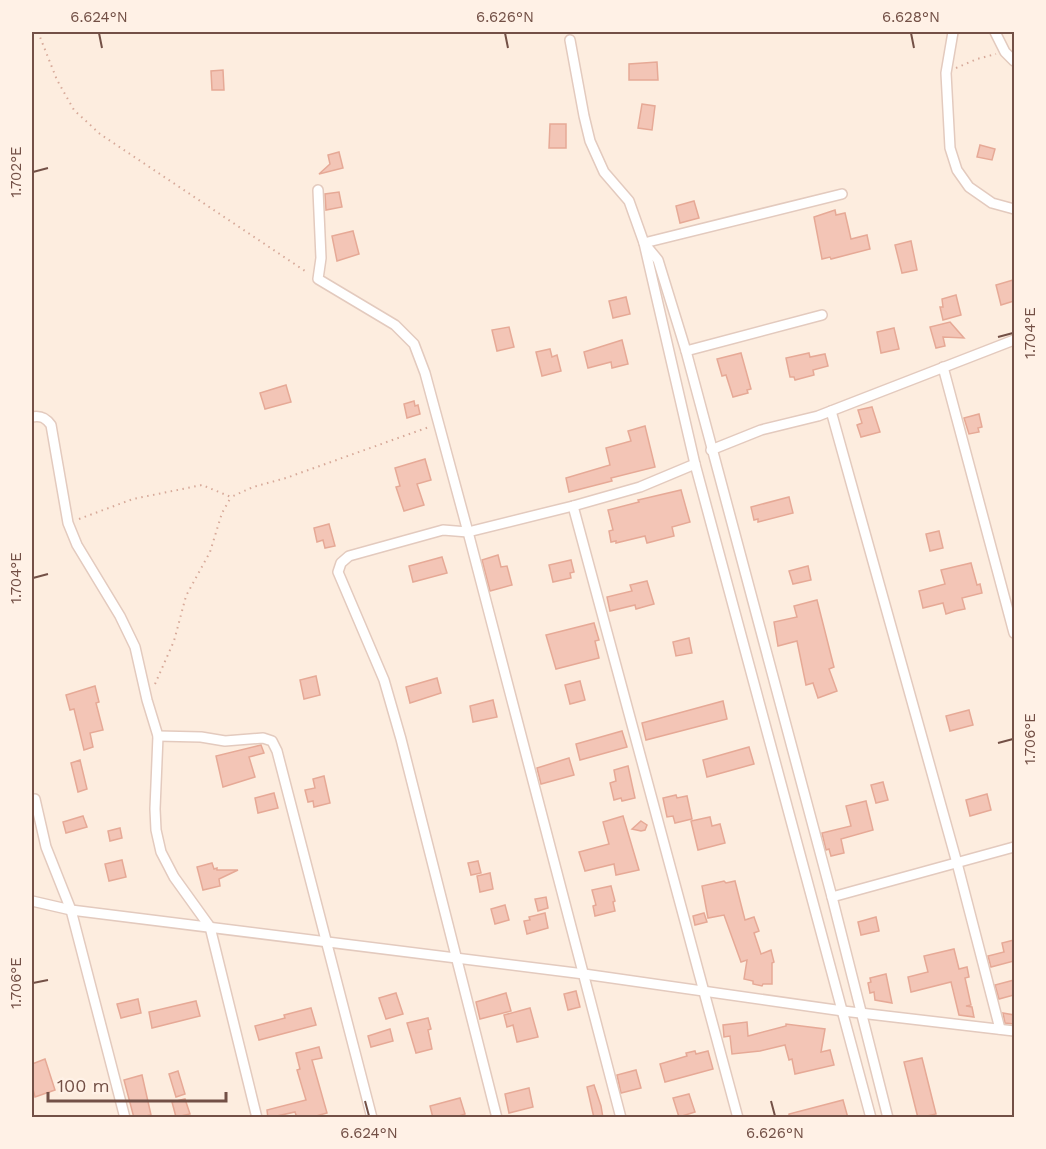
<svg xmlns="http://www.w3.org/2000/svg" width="1046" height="1149" viewBox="0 0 1046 1149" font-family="'Work Sans',sans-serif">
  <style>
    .building { fill: #f3c5b6; stroke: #e6a996; stroke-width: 1.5 }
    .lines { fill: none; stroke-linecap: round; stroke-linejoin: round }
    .street-casing { stroke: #e3cabe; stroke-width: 12 }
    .path { stroke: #d7a999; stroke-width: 2; stroke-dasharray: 1.5 4.5; stroke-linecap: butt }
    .street { stroke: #fff; stroke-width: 9 }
    .ticks { fill: none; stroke: #735046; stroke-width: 2 }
    .neatline { fill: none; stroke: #735046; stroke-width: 2 }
    .ticks-label { font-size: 15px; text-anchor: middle; fill: #735046 }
  </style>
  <rect width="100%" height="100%" fill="#fdeddf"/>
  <g class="building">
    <polygon points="657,62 658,80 629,80 629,64"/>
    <polygon points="223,70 224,90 212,90 211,71"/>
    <polygon points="642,104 655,106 652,130 638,128"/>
    <polygon points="550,124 566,124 566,148 549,148"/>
    <polygon points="980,145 995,149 992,160 977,157"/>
    <polygon points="339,152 343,168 319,174 330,164 328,155"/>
    <polygon points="339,192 342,207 326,210 325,194"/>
    <polygon points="694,201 699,218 680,223 676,206"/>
    <polygon points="835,210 836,215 845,213 851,239 867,235 870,249 831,259 830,257 822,259 814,217"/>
    <polygon points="353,231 359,254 337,261 332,236"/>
    <polygon points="911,241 917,270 902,273 895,245"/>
    <polygon points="1013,280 1014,301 1001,305 996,285"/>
    <polygon points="956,295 961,315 943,320 940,307 943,307 942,299"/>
    <polygon points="626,297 630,314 613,318 609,301"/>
    <polygon points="950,322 964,338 943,337 945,346 936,348 930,327"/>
    <polygon points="509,327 514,347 497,351 492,330"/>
    <polygon points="894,328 899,349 881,353 877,332"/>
    <polygon points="622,340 628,364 612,368 611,362 588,368 584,352"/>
    <polygon points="550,349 552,357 557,355 561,371 542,376 536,352"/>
    <polygon points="741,353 751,389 747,390 748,393 733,397 726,375 722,376 717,359"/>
    <polygon points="809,353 810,357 825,354 828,366 813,370 814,375 795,380 794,377 790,377 786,358"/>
    <polygon points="286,385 291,402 265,409 260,393"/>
    <polygon points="414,401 415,406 418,405 420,414 407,418 404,404"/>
    <polygon points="872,407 880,432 861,437 857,425 862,423 858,410"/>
    <polygon points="979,414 982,427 978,428 979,432 969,434 964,418"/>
    <polygon points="645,426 655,467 611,478 612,481 569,492 566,478 610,465 606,448 631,441 628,431"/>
    <polygon points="425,459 431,480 417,484 424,505 404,511 396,487 400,486 395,468"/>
    <polygon points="681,490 690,522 672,527 674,536 647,543 645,536 616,543 616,541 611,542 609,531 613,530 608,510 639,502 638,500"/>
    <polygon points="789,497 793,513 758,522 758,519 754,520 751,507"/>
    <polygon points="329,524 335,546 325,548 323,540 317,542 314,528"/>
    <polygon points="939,531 943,548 930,551 926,534"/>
    <polygon points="498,555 501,567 507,566 512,585 490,591 482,560"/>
    <polygon points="442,557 447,573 413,582 409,566"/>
    <polygon points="571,560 574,572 570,573 571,578 553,582 549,565"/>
    <polygon points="971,563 977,585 980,584 982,593 962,598 965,609 955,611 946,614 943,603 923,608 919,591 945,584 941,570"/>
    <polygon points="808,566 811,580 793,584 789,571"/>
    <polygon points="647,581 654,604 636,609 635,605 610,611 607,597 632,591 630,585"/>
    <polygon points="817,600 834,667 829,669 837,691 818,698 813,683 806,685 797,641 778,646 774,622 797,617 794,606"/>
    <polygon points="594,623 599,640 595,641 599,658 556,669 546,635"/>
    <polygon points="689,638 692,653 676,656 673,642"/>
    <polygon points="316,676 320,695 304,699 300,680"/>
    <polygon points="437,678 441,693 410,703 406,687"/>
    <polygon points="580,681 585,700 570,704 565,685"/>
    <polygon points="95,686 99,702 96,703 103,730 90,733 93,747 84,750 74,709 70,710 66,695"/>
    <polygon points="493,700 497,717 473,722 470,706"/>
    <polygon points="723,701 727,719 646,740 642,723"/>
    <polygon points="969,710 973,725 950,731 946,716"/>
    <polygon points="622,731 627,747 580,760 576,744"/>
    <polygon points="261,745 264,753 249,757 255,777 223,787 216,756"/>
    <polygon points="749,747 754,764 707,777 703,760"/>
    <polygon points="569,758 574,775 541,784 537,768"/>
    <polygon points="80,760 87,789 78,792 71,763"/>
    <polygon points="628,766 635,798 622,801 621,798 614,800 610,783 616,781 614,770"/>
    <polygon points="324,776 330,803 314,807 313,801 308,802 305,790 315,788 313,779"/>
    <polygon points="883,782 888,800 876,803 871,785"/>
    <polygon points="274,793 278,808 258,813 255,798"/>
    <polygon points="987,794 991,810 970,816 966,800"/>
    <polygon points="676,795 677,798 687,796 692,819 675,823 673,816 667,817 663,798"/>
    <polygon points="866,801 873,830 841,839 844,853 831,856 829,849 826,850 822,833 851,826 846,806"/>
    <polygon points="83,816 87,827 66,833 63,822"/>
    <polygon points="623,816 639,870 616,875 614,864 585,871 579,852 609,844 603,822"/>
    <polygon points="710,817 712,826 720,824 725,843 698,850 691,821"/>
    <polygon points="641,821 647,825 645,830 641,831 632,829"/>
    <polygon points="120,828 122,838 110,841 108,831"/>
    <polygon points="122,860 126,877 109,881 105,864"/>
    <polygon points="478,861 481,873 471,875 468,863"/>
    <polygon points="212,863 214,869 217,868 217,870 238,870 219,879 220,886 203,890 197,867"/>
    <polygon points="490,873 493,889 480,892 477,876"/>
    <polygon points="724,881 726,883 735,881 745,920 754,917 759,931 754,933 761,954 771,950 774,962 772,963 772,984 763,984 762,986 753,984 753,981 744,979 747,960 741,962 724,915 708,918 702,886"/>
    <polygon points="611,886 615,901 613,902 615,911 595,916 593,906 596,905 592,890"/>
    <polygon points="546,897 548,908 538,911 535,899"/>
    <polygon points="505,905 509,920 495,924 491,909"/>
    <polygon points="545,913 548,928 527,934 524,921 530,920 529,917"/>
    <polygon points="704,913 707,922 695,925 693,916"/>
    <polygon points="876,917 879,931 861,935 858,922"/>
    <polygon points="1014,940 1014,961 991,967 988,956 1004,952 1002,943"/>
    <polygon points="954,949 959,969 967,967 969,977 965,978 971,1005 966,1006 972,1007 974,1017 959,1015 951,982 911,992 908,977 928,972 924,956"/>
    <polygon points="886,974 892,1003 875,1000 874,992 870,993 868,983 871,982 870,978"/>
    <polygon points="1014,980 1014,995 999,999 995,985"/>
    <polygon points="576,991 580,1007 568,1010 564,994"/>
    <polygon points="396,993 403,1014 386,1019 379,998"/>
    <polygon points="506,993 511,1011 480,1019 476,1002"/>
    <polygon points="138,999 141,1013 121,1018 117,1004"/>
    <polygon points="196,1001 200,1016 152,1028 149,1012"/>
    <polygon points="311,1008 316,1025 259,1040 255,1026 285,1018 284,1015"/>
    <polygon points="530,1008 538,1037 517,1042 513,1025 507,1027 504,1015"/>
    <polygon points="1003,1013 1014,1015 1014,1024 1005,1023"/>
    <polygon points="428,1018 431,1029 428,1030 432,1049 416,1053 407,1023"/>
    <polygon points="747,1022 748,1036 786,1026 786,1024 825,1029 821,1052 830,1050 834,1065 795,1074 792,1059 789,1060 785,1045 760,1051 732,1054 730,1036 724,1037 723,1025"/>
    <polygon points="390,1029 393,1041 371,1047 368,1036"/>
    <polygon points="319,1047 322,1058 312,1060 327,1113 309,1118 297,1118 295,1112 268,1118 267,1110 306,1100 297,1070 300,1069 296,1053"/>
    <polygon points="695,1051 696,1054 708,1051 713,1069 665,1082 660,1064 687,1056 686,1053"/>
    <polygon points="922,1058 936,1114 918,1118 904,1062"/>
    <polygon points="45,1059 55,1090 35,1097 32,1085 32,1064"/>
    <polygon points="636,1070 641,1088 621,1093 617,1075"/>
    <polygon points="178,1071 185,1094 176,1097 169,1074"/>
    <polygon points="142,1075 151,1115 134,1118 124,1080"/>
    <polygon points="594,1085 601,1106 603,1118 594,1118 587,1087"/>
    <polygon points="529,1088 533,1107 509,1113 505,1094"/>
    <polygon points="689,1094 695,1112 679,1117 673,1098"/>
    <polygon points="460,1098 465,1114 453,1118 433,1118 430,1106"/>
    <polygon points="185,1099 190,1114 176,1117 172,1102"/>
    <polygon points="843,1100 848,1118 789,1118 789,1114"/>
  </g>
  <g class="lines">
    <defs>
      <g id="street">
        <polyline points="953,32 946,73 950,148 957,170 969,187 992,203 1014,209"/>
        <polyline points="995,32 1005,52 1014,61"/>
        <polyline points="570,40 584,116 590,141 604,172 629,201 644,243 658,260 686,351 832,897 888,1118"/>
        <polyline points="318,190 321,258 318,279 395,325 414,344 425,373 468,532 621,1118"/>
        <polyline points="842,194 644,243 695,464 871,1118"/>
        <polyline points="686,351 822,315"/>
        <polyline points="943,367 1014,633"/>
        <polyline points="831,411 957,863 1000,1029"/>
        <path d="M32,417C41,415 46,418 51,425L68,523L77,545L120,616L135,647L147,700L158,736L155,809L156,830L161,852L174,877L210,927L257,1118"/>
        <polyline points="711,450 761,430 818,416 1014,340"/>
        <polyline points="573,506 738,1118"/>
        <polyline points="158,736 201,737 225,741 263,738 272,741 277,751 372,1118"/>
        <polyline points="35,799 46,847 71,910 125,1118"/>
        <polyline points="832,897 1014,847"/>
        <polyline points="32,901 71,910 584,974 843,1011 1014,1031"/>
        <polyline points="497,1118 401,739 384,680 338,572 341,563 349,556 443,530 468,532 573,506 640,487 695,464"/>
      </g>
    </defs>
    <use href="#street" class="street-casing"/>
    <g class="path">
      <polyline points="38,32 57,80 74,110 100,134 308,273"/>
      <polyline points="956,68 977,59 996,54"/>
      <polyline points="79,519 133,499 202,485 231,497 253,487 286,478 429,427"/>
      <polyline points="155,684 174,641 186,596 210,552 222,513 231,497"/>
    </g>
    <use href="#street" class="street"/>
  </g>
  <path class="ticks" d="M99,33L102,48M505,33L508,48M911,33L914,48M33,172L48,168M998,337L1013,333M33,578L48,574M998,743L1013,739M33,983L48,980M365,1101L369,1116M771,1101L775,1116"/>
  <rect width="1046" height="1149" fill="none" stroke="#fff1e6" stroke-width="66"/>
  <path d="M48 1092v9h178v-9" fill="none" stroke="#735046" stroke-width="3"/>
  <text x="57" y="1092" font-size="18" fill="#735046" stroke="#fff1e6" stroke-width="4.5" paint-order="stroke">100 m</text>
  <rect x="33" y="33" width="980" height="1083" class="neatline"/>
  <g class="ticks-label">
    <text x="99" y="22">6.624°N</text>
    <text x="505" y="22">6.626°N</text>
    <text x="911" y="22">6.628°N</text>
    <text transform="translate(16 172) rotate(-90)" y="5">1.702°E</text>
    <text transform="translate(1030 333) rotate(-90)" y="5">1.704°E</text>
    <text transform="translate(16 578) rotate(-90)" y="5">1.704°E</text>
    <text transform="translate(1030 739) rotate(-90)" y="5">1.706°E</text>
    <text transform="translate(16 983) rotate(-90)" y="5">1.706°E</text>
    <text x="369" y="1138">6.624°N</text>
    <text x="775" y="1138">6.626°N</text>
  </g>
</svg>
